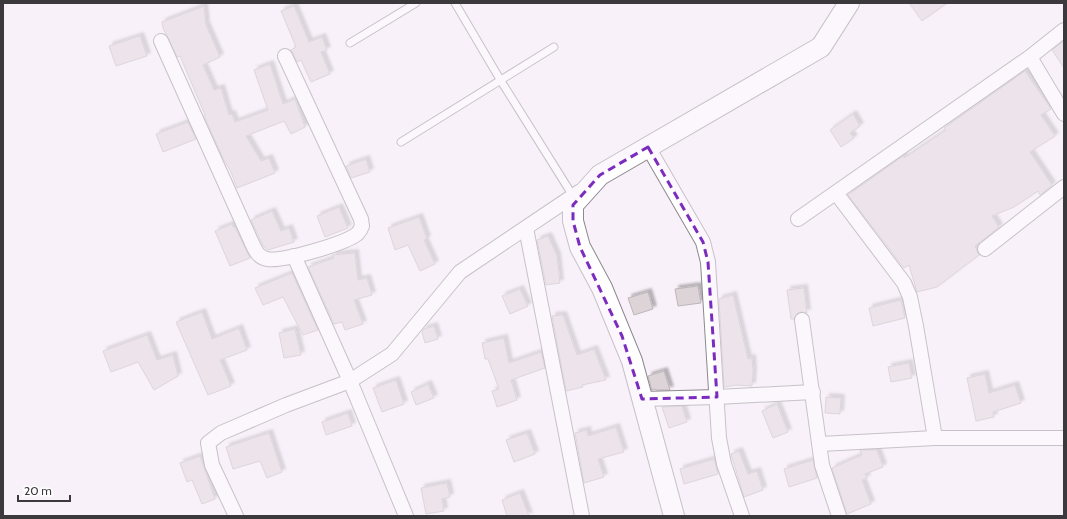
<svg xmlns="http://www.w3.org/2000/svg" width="1067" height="519" viewBox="0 0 1067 519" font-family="Cabin,sans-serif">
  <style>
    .building { fill: #ddd4d8; stroke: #beb5b9; filter: url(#shadow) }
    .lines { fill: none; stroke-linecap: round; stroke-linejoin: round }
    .lane-casing { stroke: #8d888e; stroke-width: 9 }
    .street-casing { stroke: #8d888e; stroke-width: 16 }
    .secondary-casing { stroke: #8d888e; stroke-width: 22 }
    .lane { stroke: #fff; stroke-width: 7 }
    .street { stroke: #fff; stroke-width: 14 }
    .secondary { stroke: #fff; stroke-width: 20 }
    .marked { fill: none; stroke: #7b2cbf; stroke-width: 3; stroke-dasharray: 8 5; stroke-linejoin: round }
  </style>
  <defs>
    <filter id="shadow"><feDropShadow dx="3.5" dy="-3.5" stdDeviation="1" flood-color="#0004"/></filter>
  </defs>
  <rect width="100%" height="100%" fill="#f8f1f9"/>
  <g class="building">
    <polygon points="909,3 947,3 922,21"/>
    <polygon points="204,6 206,25 220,57 203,65 214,90 221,88 229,115 232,114 235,122 268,110 254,70 270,64 283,104 295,99 305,127 291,134 284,121 246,136 261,161 269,158 275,173 237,188 231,172 223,158 204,116 205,115 180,56 177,57 163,28 162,22"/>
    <polygon points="294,6 309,42 322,37 327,50 321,52 330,74 311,82 301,60 297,62 291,50 296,47 281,11"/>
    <polygon points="140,36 147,56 116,66 109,46"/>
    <polygon points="1064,41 1064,68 1052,50"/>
    <polygon points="1025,71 1051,109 1041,115 1055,136 1030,152 1052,185 1040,195 1038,191 1014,207 992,216 999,227 975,246 979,255 937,287 917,292 909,265 904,268 848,195 903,156 904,158 946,130 944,128"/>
    <polygon points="853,114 860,126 850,133 854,138 841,147 830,130"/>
    <polygon points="188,122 196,139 163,152 156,134"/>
    <polygon points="366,159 370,172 351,178 346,166"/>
    <polygon points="339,207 348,228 325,237 317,216"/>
    <polygon points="272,211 281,231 289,228 294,242 268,250 263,246 251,220"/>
    <polygon points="419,217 427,239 424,240 435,264 420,271 408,245 395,250 388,228"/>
    <polygon points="232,224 233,227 235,227 250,258 230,266 215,231"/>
    <polygon points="548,236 557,256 560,283 546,285 537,240"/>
    <polygon points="355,253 358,280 367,278 372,295 354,300 363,324 345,330 342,322 334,324 308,267 334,258 332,255"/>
    <polygon points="292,273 318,330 303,335 283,297 263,305 255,288"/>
    <polygon points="698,286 701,303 678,306 675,289"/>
    <polygon points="804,288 807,313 800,312 797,314 794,319 791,319 787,290"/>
    <polygon points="520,289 528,306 510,314 502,296"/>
    <polygon points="648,292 653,309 634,315 628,298"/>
    <polygon points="733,295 748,359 752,358 753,372 752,386 737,385 724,387 719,299"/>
    <polygon points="901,300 905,318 873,326 869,308"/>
    <polygon points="202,312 212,339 239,328 247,350 220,360 231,386 208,395 176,322"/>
    <polygon points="563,315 577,355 594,349 606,380 582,385 583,387 566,391 552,316"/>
    <polygon points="434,326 438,339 425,343 422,332 424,329"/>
    <polygon points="295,329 301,355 284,358 279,333"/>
    <polygon points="147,335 157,360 173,355 178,376 154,390 138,362 111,372 103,351"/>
    <polygon points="504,338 509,363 541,352 545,368 511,380 517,400 497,407 492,391 499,389 488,359 485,359 482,343"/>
    <polygon points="909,363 912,378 891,382 888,367"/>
    <polygon points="664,371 670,390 656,390 655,389 652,390 648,376"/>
    <polygon points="985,374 989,393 1015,385 1021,403 993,412 994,417 976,421 967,378"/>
    <polygon points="396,380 404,404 382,412 373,388"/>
    <polygon points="428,384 434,398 416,405 411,392"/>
    <polygon points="826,397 841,398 840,414 825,413"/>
    <polygon points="777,404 788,432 773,438 762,411"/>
    <polygon points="682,406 687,422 669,428 662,407"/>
    <polygon points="348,413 352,426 326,435 322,422"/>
    <polygon points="616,427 624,452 598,459 604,477 584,483 575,433 587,430 588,436"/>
    <polygon points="269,433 282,472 267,478 260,461 233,469 226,447"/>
    <polygon points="527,433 535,454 514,462 506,440"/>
    <polygon points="860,450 877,450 883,467 865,474 867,478 862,480 871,504 847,514 832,468 862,455"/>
    <polygon points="739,451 748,474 757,471 763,490 744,497 731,454"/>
    <polygon points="200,456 215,499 202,504 192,480 187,482 180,463"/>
    <polygon points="714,459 718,474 684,484 680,469"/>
    <polygon points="813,460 817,478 789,487 784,469"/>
    <polygon points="447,483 450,497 442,499 444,511 426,514 421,488"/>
    <polygon points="520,493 529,516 507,516 502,500"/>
  </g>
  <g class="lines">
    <defs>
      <g id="lane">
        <polyline points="455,3 501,81 573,196"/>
        <polyline points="350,43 416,3"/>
        <polyline points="401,142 554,47"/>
      </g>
      <g id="street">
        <path d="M161,41L251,241C255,249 257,257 267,259C282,262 344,244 357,234C359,232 361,229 362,226L361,219L285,56"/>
        <polyline points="1030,57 1064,114"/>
        <polyline points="648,147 703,242 708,262 719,438 724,464 742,516"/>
        <polyline points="836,193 904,283 910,297 916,326 935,438"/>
        <polyline points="798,219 1030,57 1064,30"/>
        <polyline points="526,228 582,516"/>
        <polyline points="985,249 1064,187"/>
        <polyline points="294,256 350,381 406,516"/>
        <polyline points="802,320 822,465 839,516"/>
        <polyline points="642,399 717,397 813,392"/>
        <polyline points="820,444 935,438 1064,438"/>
        <polyline points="236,516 212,465 208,443 221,433 286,405 350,381 392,354 460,272 579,192"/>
      </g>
      <polyline id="secondary" points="674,516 632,361 602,288 580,247 573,221 573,205 600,175 821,47 849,3"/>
    </defs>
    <use href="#lane" class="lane-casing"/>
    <use href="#street" class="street-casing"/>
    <use href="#secondary" class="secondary-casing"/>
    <use href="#lane" class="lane"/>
    <use href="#street" class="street"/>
    <use href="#secondary" class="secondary"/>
  </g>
  <path d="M0 0H1067V519H0ZM648,147L703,242L708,262L717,397L642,399L622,336L580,247L573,221V205L600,175Z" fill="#f8f1f9" fill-opacity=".55" fill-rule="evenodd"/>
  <path class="marked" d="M648,147L703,242L708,262L717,397L642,399L622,336L580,247L573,221V205L600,175Z"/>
  <rect width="1067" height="519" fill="none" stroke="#3c393c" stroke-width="8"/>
  <path d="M18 495v6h52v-6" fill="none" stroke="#3c393c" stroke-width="2"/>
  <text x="24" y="495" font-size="12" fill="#3c393c" stroke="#ffffff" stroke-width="3" paint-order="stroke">20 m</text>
</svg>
